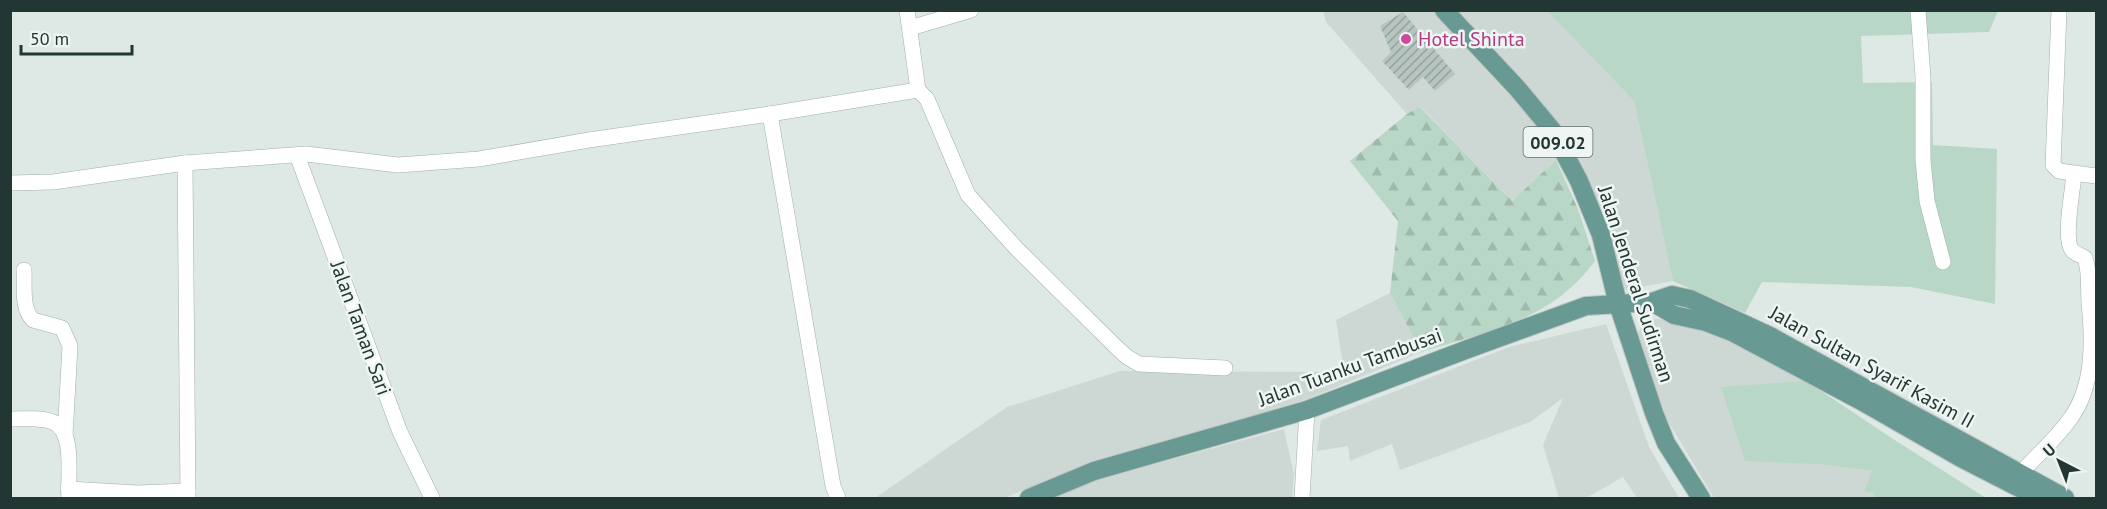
<svg xmlns="http://www.w3.org/2000/svg" width="2107" height="509" viewBox="0 0 2107 509" font-family="'PT Sans',sans-serif">
  <style>
    .built { fill: #cdd8d4 }
    .grass { fill: #b9d7c6 }
    .forest { fill: url(#forest-firs) }
    .building { fill: url(#building-hatch) }
    .lines { fill: none; stroke-linecap: round; stroke-linejoin: round }
    .minor-casing { stroke: #a2afac; stroke-width: 16 }
    .major-casing { stroke: #bdc3c2; stroke-width: 20 }
    .minor { stroke: #fff; stroke-width: 15 }
    .major { stroke: #689993; stroke-width: 18 }
    .hotel-dot { fill: #d1479c; stroke: #eef5f3; stroke-width: 2 }
    .labels { text-anchor: middle; dominant-baseline: central; stroke-width: 5; stroke-linejoin: round; paint-order: stroke }
    .shield { fill: #eef5f3; stroke: #5f6f6d; stroke-width: 1.5 }
    .shield-label { font-size: 18px; font-weight: bold; fill: #223633 }
    .hotel-label { font-size: 20px; fill: #b23c85; stroke: #eef5f3; text-anchor: start }
    .street-label { font-size: 20px; fill: #223633; stroke: #eef5f3 }
  </style>
  <defs>
    <pattern id="forest-firs" width="22" height="20" patternUnits="userSpaceOnUse" patternTransform="scale(1.5)"><rect width="22" height="20" fill="#b9d7c6"/><path d="M5 1l3.5 6h-7zM16 11l3.5 6h-7z" fill="#9fb9ab"/></pattern>
    <pattern id="building-hatch" width="6" height="6" patternUnits="userSpaceOnUse" patternTransform="scale(1.5)"><rect width="6" height="6" fill="#b7c5c1"/><path d="M-1 1l2-2M0 6l6-6M5 7l2-2" fill="none" stroke="#94a19d"/></pattern>
  </defs>
  <rect width="100%" height="100%" fill="#dee8e5"/>
  <g class="built">
    <polygon points="1323,11 1437,11 1545,135 1556,160 1512,201 1421,107 1407,114 1326,22"/>
    <polygon points="1454,11 1547,11 1634,101 1673,281 1625,290 1560,125"/>
    <polygon points="1390,293 1421,352 1305,400 1086,464 1005,498 875,498 1007,407 1120,371 1344,372 1336,320"/>
    <polygon points="1651,318 1682,322 1723,337 1806,381 1816,464 1873,471 1865,492 1875,493 1875,498 1714,498 1668,421 1637,342 1639,331 1643,324"/>
    <polygon points="1606,324 1649,447 1679,498 1637,498 1623,477 1586,498 1559,498 1543,445 1563,398 1530,422 1400,470 1392,444 1350,461 1348,446 1317,451 1321,420 1509,347"/>
    <polygon points="1284,429 1294,475 1292,498 1049,498 1092,481"/>
  </g>
  <g class="grass">
    <polygon points="1547,11 1998,11 1989,32 1861,36 1863,83 1932,82 1933,145 1997,149 1995,304 1911,287 1762,282 1745,313 1673,281 1634,101"/>
    <polygon points="1806,381 1893,439 1986,498 1875,498 1874,493 1864,492 1872,471 1816,464 1745,461 1721,387"/>
  </g>
  <path class="forest" d="M1420,107L1512,201L1556,160L1578,209L1595,261C1551,321 1487,332 1421,352L1390,293L1398,221L1350,161L1407,114Z"/>
  <polygon class="building" points="1403,12 1455,74 1435,91 1423,77 1409,90 1382,61 1391,52 1380,26"/>
  <g class="lines">
    <defs>
      <g id="minor">
        <polyline points="907,10 918,90"/>
        <polyline points="1918,10 1923,77 1923,160 1927,201 1943,262"/>
        <polyline points="2059,10 2053,165 2059,171 2096,176"/>
        <polyline points="910,28 971,10"/>
        <polyline points="770,114 833,486 838,498"/>
        <polyline points="297,155 400,432 432,498"/>
        <polyline points="185,163 188,498"/>
        <polyline points="10,183 53,182 185,163 306,154 398,165 479,159 589,140 770,114 918,90 927,99 968,195 1017,249 1114,345 1127,357 1139,364 1225,368"/>
        <path d="M24,270C25,285 21,309 33,320L62,328L70,346L65,436"/>
        <path d="M10,419C23,419 41,417 53,422C76,432 67,479 69,498"/>
        <path d="M2020,474C2036,456 2056,439 2070,419C2094,387 2093,341 2089,303C2088,289 2090,271 2085,258C2081,255 2075,254 2072,250C2063,239 2073,189 2074,174"/>
        <polyline points="68,489 138,493 188,491"/>
        <polyline points="1302,498 1307,410"/>
      </g>
      <g id="major">
        <polyline points="1444,10 1517,88 1552,130 1579,181 1601,235 1618,304 1654,413 1666,443 1701,498"/>
        <polyline points="1652,302 1674,315 1706,322 1732,332 1863,402 1961,458 2039,498"/>
        <polyline points="1029,498 1094,471 1307,410 1468,349 1586,306 1652,302 1672,295 1690,299 1770,336 2065,498"/>
      </g>
    </defs>
    <use href="#minor" class="minor-casing"/>
    <use href="#major" class="major-casing"/>
    <use href="#minor" class="minor"/>
    <use href="#major" class="major"/>
  </g>
  <circle class="hotel-dot" cx="1406" cy="39" r="6"/>
  <g class="labels">
    <rect class="shield" x="1523.5" y="127" width="69" height="30" rx="4.5"/>
    <g class="shield-label">
      <text x="1558" y="142">009.02</text>
    </g>
    <g class="hotel-label">
      <text x="1418" y="39">Hotel Shinta</text>
    </g>
    <g class="street-label">
      <text transform="translate(1636 284) rotate(72)">Jalan Jenderal Sudirman</text>
      <text transform="translate(361 328) rotate(70)">Jalan Taman Sari</text>
      <text transform="translate(1350 367) rotate(-20)">Jalan Tuanku Tambusai</text>
      <text transform="translate(1872 367) rotate(29)">Jalan Sultan Syarif Kasim II</text>
    </g>
  </g>
  <rect width="2107" height="509" fill="none" stroke="#223633" stroke-width="24"/>
  <g transform="translate(2059 461) rotate(318)" stroke="#eef5f3" stroke-width="4.5" paint-order="stroke">
  <path d="M0-4.5L10 22L0 15L-10 22Z" fill="#223633"/>
  <text y="-9" font-size="16" font-weight="bold" text-anchor="middle" fill="#223633">U</text>
  </g>
  <path d="M21 45v9h111v-9" fill="none" stroke="#223633" stroke-width="3"/>
  <text x="30" y="45" font-size="18" fill="#223633" stroke="#eef5f3" stroke-width="4.5" paint-order="stroke">50 m</text>
</svg>
